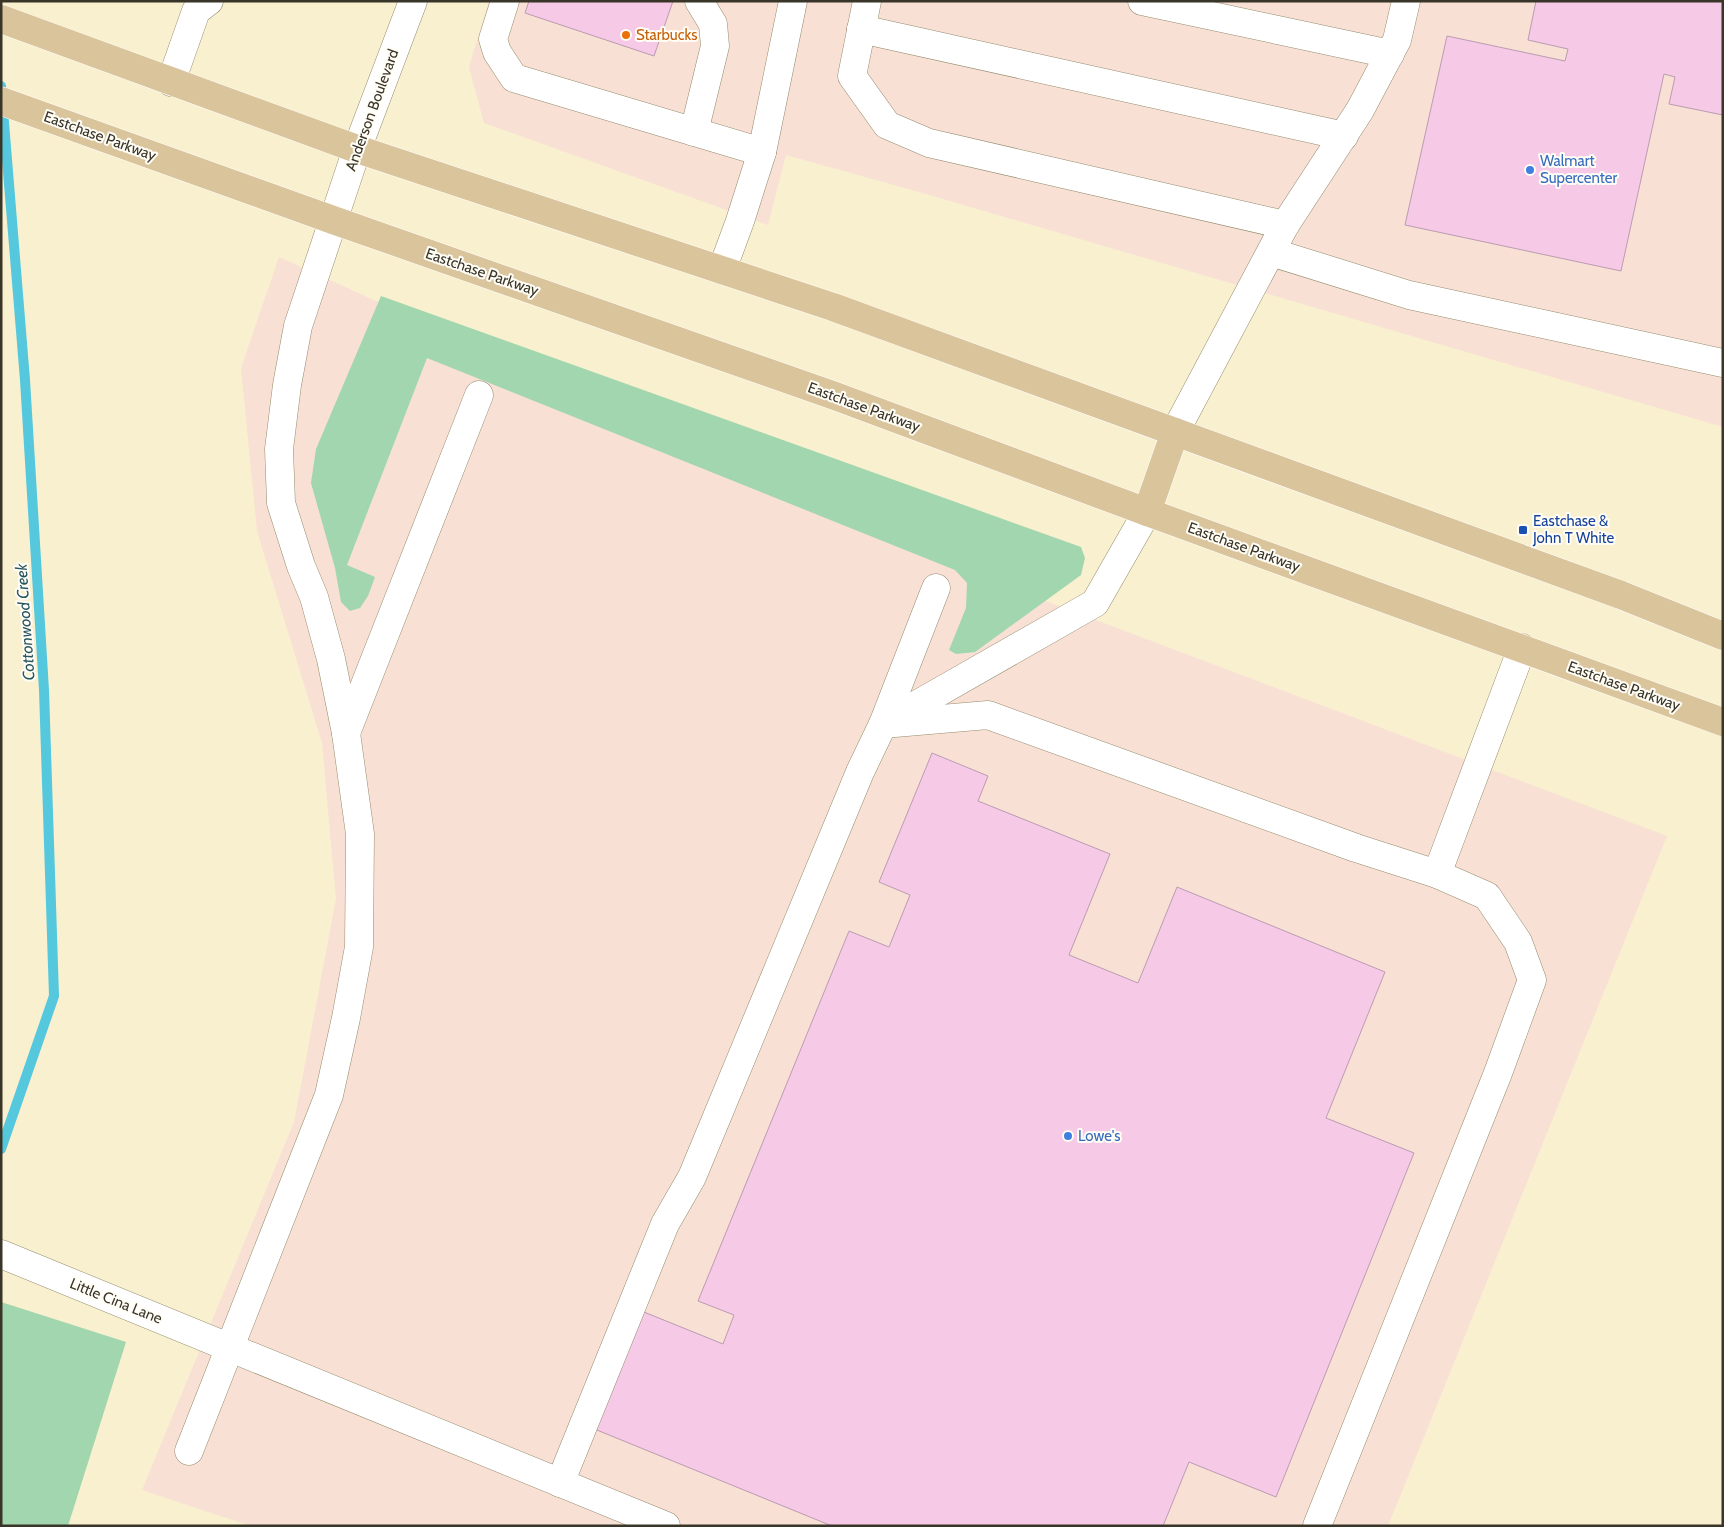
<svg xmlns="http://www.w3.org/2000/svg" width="1724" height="1527" viewBox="0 0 1724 1527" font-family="Cabin,sans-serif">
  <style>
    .commercial { fill: #f8e0d5 }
    .green { fill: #a1d6ae }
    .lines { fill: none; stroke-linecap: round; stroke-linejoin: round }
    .stream { stroke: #55c8dd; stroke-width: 10 }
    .building { fill: #f6c9e7; stroke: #ba9cb0 }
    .minor-casing { stroke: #958c6e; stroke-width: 29 }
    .major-casing { stroke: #fff; stroke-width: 29 }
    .minor { stroke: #fff; stroke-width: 28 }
    .major { stroke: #d9c49b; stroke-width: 28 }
    .food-dot { fill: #e8710a; stroke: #fffdf6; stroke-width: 2 }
    .shop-dot { fill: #3f7fe0; stroke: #fffdf6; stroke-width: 2 }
    .transit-dot { fill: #1a4fb4; stroke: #fffdf6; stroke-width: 2 }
    .labels { text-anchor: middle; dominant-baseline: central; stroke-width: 4; stroke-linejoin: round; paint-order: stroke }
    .food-label { font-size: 15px; fill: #c56008; stroke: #fffdf6; text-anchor: start }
    .street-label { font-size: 15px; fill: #393529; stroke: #fffdf6 }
    .shop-label { font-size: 15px; fill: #366cbe; stroke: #fffdf6; text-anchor: start }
    .transit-label { font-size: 15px; fill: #164399; stroke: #fffdf6; text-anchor: start }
    .water-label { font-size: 16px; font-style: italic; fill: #25565f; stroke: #fffdf6 }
  </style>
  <rect width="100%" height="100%" fill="#f9f0cf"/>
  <g class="commercial">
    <polygon points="489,1 1723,1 1723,427 926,194 786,155 768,225 484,123 469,67"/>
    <polygon points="279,257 993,581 1667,836 1388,1526 251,1526 142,1490 294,1122 336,899 322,743 257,531 241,368"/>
  </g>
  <g class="green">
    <polygon points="381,296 1081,547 1085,558 1081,575 975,652 956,654 949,650 966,608 967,583 955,570 427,358 347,565 375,577 368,596 360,608 350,611 341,602 335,568 311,483 316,449"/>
    <polygon points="1,1302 126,1342 68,1526 1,1526"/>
  </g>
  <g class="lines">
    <polyline class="stream" points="1,86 25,380 44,690 54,996 1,1149"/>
  </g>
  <g class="building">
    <polygon points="529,1 673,1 654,56 525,13"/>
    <polygon points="1536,1 1723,1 1723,115 1669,104 1675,77 1664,74 1621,271 1405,225 1447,36 1565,61 1568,49 1528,40"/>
    <polygon points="932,753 988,776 978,801 1110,854 1069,955 1138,983 1177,887 1385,972 1326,1118 1414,1153 1276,1497 1189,1462 1163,1526 832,1526 587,1426 634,1308 723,1344 734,1315 698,1301 849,931 889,947 910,895 879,882"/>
  </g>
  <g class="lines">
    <defs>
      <g id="minor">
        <polyline points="505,1 493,39 497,52 514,78 762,152"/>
        <polyline points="867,1 852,76 887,125 929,143 1285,225"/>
        <polyline points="1142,1 1390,54"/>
        <polyline points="861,29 1344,136"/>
        <polyline points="171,82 196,11 209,1"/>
        <polyline points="694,132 715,46 713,24 699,1"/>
        <polyline points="1271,252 1409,295 1723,363"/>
        <polyline points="722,270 740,221 762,152 793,1"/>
        <polyline points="1175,432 1285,225 1360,110 1397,40 1406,1"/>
        <polyline points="936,588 883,724 988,715 1356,848 1437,874 1487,896 1518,942 1532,980 1498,1073 1317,1526"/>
        <polyline points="346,733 479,395"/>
        <polyline points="1437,874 1522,648"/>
        <polyline points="1,1254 666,1526"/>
        <polyline points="189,1451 329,1095 346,1018 359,947 360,834 346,733 331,659 314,597 301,566 281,503 279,449 287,385 298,326 357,149 413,1"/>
        <polyline points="560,1483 665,1224 692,1177 860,772 883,724 1095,603 1147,512"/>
      </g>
      <g id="major">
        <polyline points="1,19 357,149 833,307 1621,595 1723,636"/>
        <polyline points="1,101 333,220 835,396 1147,512 1723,722"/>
        <polyline points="1147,512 1175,432"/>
      </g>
    </defs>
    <use href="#minor" class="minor-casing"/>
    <use href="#major" class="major-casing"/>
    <use href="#minor" class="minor"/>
    <use href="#major" class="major"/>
  </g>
  <circle class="food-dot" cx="626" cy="35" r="5"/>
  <g class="shop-dot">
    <circle cx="1530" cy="170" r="5"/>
    <circle cx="1068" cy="1136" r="5"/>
  </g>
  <rect class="transit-dot" x="1518" y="525" width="10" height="10" rx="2.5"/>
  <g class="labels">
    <g class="food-label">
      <text x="636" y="35">Starbucks</text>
    </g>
    <g class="street-label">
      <text transform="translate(372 110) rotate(-70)">Anderson Boulevard</text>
      <text transform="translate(100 136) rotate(20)">Eastchase Parkway</text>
      <text transform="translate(482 272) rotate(19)">Eastchase Parkway</text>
      <text transform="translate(864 407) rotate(20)">Eastchase Parkway</text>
      <text transform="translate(1244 547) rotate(20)">Eastchase Parkway</text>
      <text transform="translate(1624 686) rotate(20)">Eastchase Parkway</text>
      <text transform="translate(116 1301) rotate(22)">Little Cina Lane</text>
    </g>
    <g class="shop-label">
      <text x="1540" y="161">Walmart<tspan x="1540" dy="17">Supercenter</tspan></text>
      <text x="1078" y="1136">Lowe's</text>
    </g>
    <g class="transit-label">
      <text x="1533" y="521">Eastchase &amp;<tspan x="1533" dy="17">John T White</tspan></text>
    </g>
    <g class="water-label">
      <text transform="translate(25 622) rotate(-94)">Cottonwood Creek</text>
    </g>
  </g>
  <rect width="1724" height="1527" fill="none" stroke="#393529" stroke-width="5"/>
</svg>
